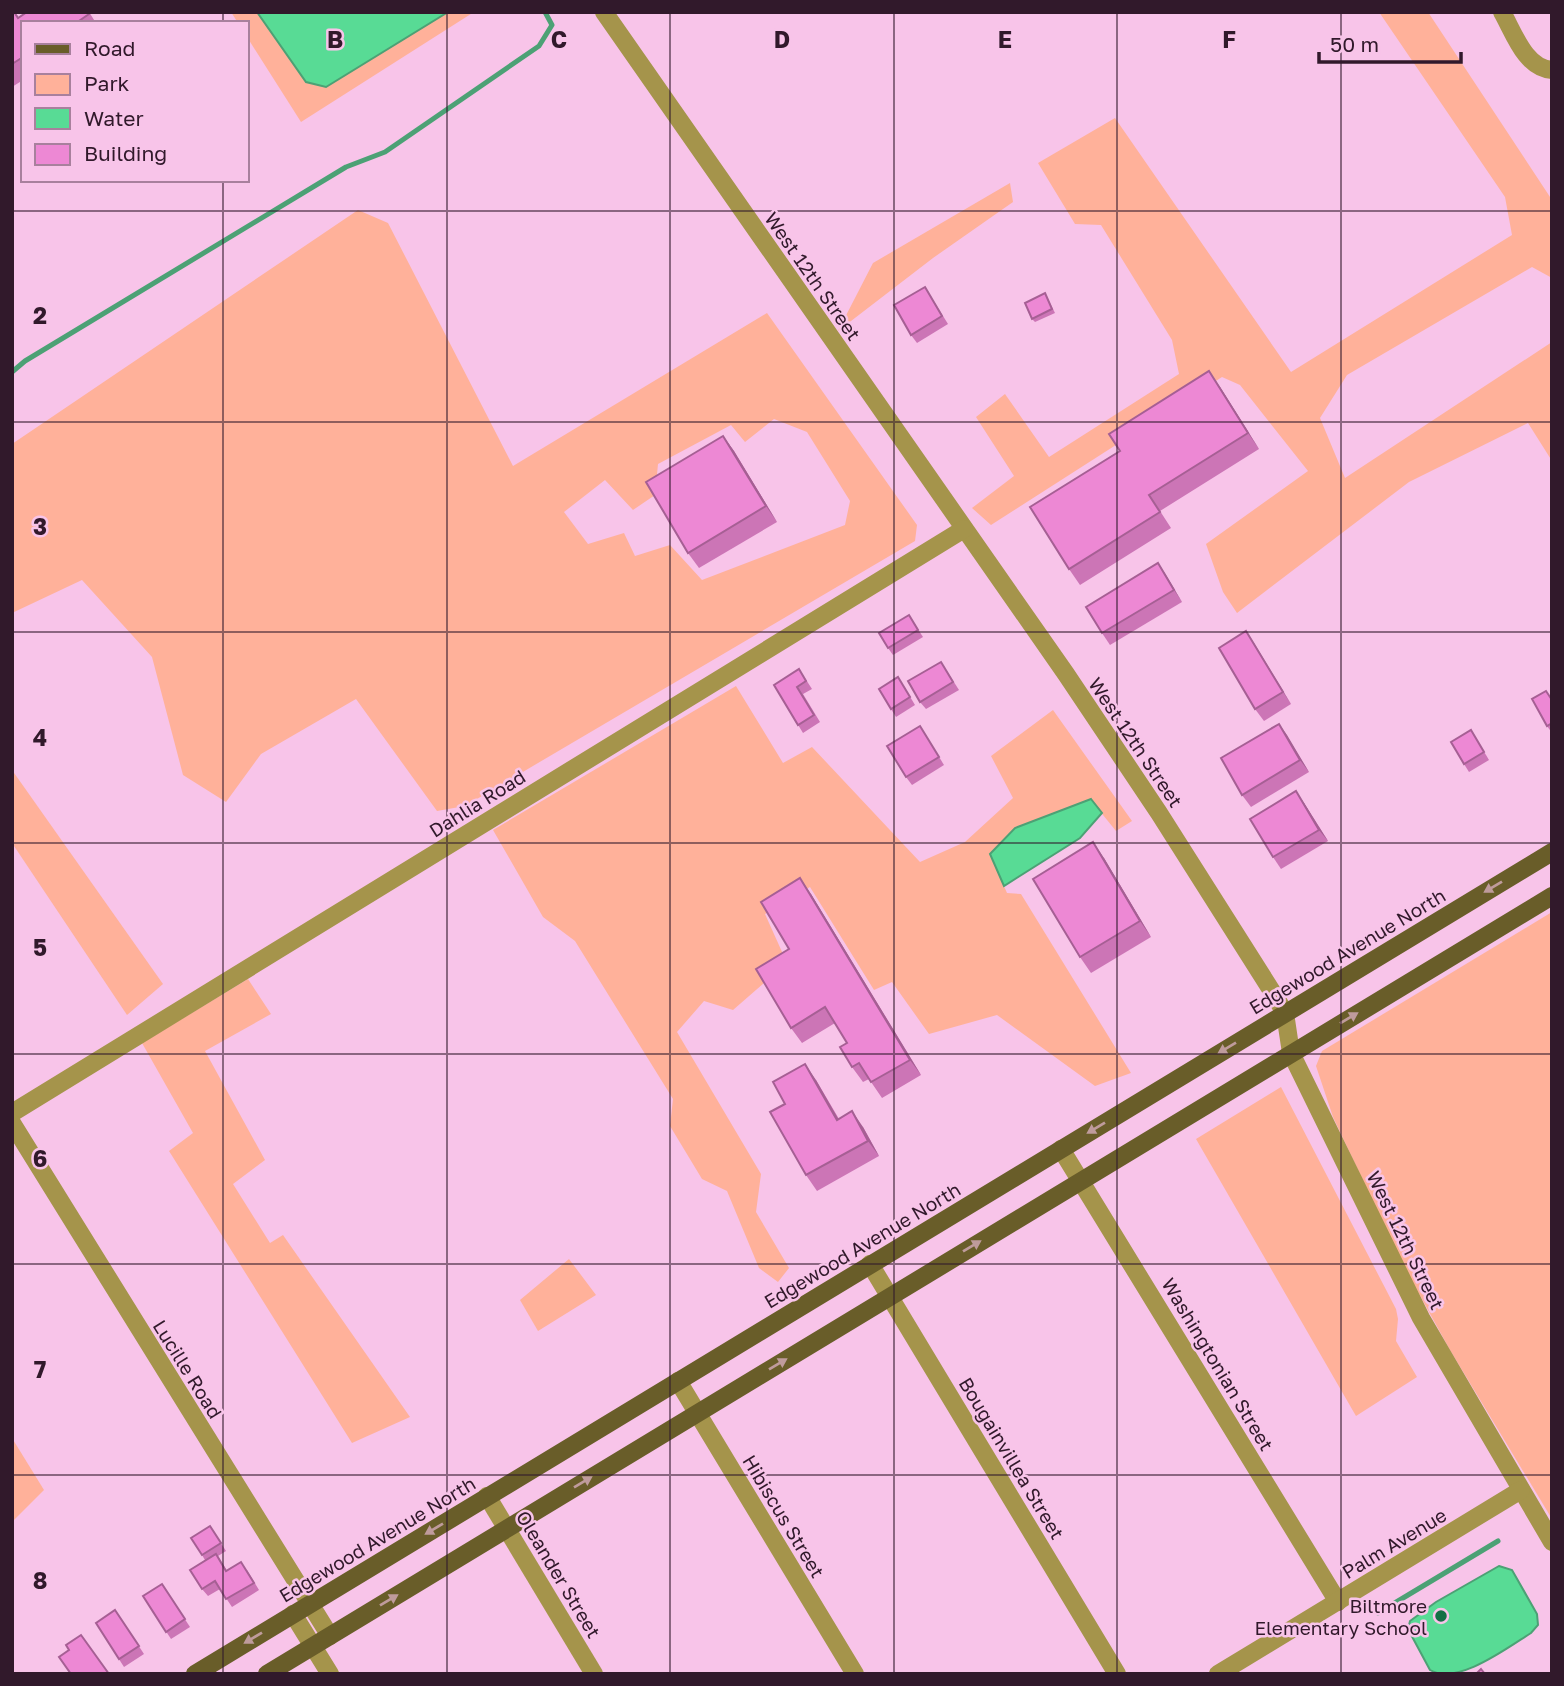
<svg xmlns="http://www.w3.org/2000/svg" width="1564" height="1686" viewBox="0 0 1564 1686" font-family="'Golos Text',sans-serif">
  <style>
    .green { fill: #ffb19a; fill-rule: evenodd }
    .water { fill: #58db95; stroke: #4ca175; stroke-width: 2 }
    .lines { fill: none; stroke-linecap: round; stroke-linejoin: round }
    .stream { stroke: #4ca175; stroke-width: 5 }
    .minor { stroke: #a5944b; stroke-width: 18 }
    .major { stroke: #695d29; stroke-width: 18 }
    .wall { fill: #cc75b6 }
    .shaded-wall { fill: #a65f94 }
    .building { fill: #ed88d4; stroke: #a65f94; stroke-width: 2 }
    .oneway { fill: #bf9b9c }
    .grid { fill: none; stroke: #31192b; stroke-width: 2; stroke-opacity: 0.55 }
    .poi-dot { fill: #137045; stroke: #f8c4e9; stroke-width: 2.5 }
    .labels { text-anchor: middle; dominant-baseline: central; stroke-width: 5; stroke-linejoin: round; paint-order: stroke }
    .street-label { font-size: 19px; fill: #31192b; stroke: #f8c4e9 }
    .poi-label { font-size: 19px; fill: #31192b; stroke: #f8c4e9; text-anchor: end }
    .grid-label { font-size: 23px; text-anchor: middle; font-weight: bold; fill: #31192b; stroke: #f8c4e9; stroke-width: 5; stroke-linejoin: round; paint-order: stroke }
  </style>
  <rect width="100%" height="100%" fill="#f8c4e9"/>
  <g class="green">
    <polygon points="231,12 257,12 306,82 326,87 448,12 474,12 301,122 247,37 247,23 238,23"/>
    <polygon points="1379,12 1428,12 1552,200 1552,278 1532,267 1347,375 1320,418 1345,478 1552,342 1552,461 1528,423 1409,482 1237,613 1223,592 1206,544 1308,471 1240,385 1222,377 991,525 972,508 1014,476 976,417 1005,394 1049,457 1179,374 1172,340 1101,225 1075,224 1038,163 1115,118 1291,372 1512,235 1505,197"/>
    <polygon points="1010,183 1013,202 933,258 838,331 873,263"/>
    <path d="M358,210L388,223L513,466L767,313L917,525L915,541L465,806L437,811L356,699L261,754L226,802L183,775L152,657L82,580L12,613V444ZM774,419L807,432L850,501L845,525L702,580L670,545L635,556L624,533L588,544L564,512L605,480L633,510L655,495L658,464L731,425L745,442Z"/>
    <polygon points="736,686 783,763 812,747 920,862 965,842 1013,798 991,756 1053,710 1132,821 1116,831 1090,799 990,854 1007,893 1021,894 1131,1073 1095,1086 997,1015 929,1034 892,982 874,990 810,887 765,914 787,963 733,1010 704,1001 677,1032 761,1174 756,1212 789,1268 778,1282 759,1268 727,1191 702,1179 670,1126 673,1099 575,941 543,917 493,830"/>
    <polygon points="12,770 163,984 127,1015 12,843"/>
    <polygon points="1552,912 1552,1519 1450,1350 1402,1263 1333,1117 1316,1066 1322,1051"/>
    <polygon points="248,979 271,1014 205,1051 265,1160 233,1184 270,1243 283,1235 410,1417 352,1443 169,1151 193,1133 142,1043"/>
    <polygon points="1281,1087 1396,1309 1398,1319 1396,1341 1417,1377 1356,1416 1196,1139"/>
    <polygon points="569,1259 596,1295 538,1331 520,1300"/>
    <polygon points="12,1438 44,1490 12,1522"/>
  </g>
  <g class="water">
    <polygon points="257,12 448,12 326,87 306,82"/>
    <polygon points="1091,799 1102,813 1080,838 1004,886 990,854 1015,828"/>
    <path d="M1499,1566L1512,1570L1537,1614L1538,1625L1531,1633C1507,1648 1457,1686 1430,1670L1408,1629L1410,1621L1436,1602Z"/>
  </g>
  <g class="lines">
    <g class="stream">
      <polyline points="12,372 25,361 346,167 385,152 539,46 552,25 545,12"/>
      <polyline points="1378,1613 1498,1541"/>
    </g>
    <g class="minor">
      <polyline points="604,12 1066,674 1159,813 1273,993 1285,1013 1291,1053 1421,1318 1552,1542"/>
      <path d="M1502,12C1514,33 1525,68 1552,70"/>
      <polyline points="12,1113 964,529"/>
      <polyline points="12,1123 330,1636"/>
      <polyline points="1061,1149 1338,1602"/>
      <polyline points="870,1264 1117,1674"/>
      <polyline points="678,1381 855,1674"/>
      <polyline points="487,1496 594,1674"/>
      <polyline points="293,1614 330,1674"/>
      <polyline points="1218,1674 1521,1490"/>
    </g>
    <g class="major">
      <polyline points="195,1674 1552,852"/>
      <polyline points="267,1674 1552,896"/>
    </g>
  </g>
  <g class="wall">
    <polygon points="12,12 15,12 19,18 27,12 89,12 96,23 23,23 23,80 12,87"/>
    <polygon points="925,287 948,324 917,343 911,335"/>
    <polygon points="1045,293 1055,313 1035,322 1032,319"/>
    <polygon points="1220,387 1259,449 1160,511 1171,528 1080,585 1069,569"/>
    <polygon points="723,436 734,451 777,522 699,568 688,553"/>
    <polygon points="1158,563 1182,602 1110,645 1102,633"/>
    <polygon points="914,623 923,637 893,655 888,648"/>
    <polygon points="1246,631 1291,704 1264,721 1255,709"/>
    <polygon points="941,662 959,690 926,709 920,702"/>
    <polygon points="799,669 812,689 803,694 820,722 803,733 774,685"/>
    <polygon points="903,685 915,705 896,717 891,709"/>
    <polygon points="1552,698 1552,733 1547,726"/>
    <polygon points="1279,724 1309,772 1251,807 1242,795"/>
    <polygon points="1471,730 1489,760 1469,772 1464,764"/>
    <polygon points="925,734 944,765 912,785 906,777"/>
    <polygon points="1304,803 1328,841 1281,869 1273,857"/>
    <polygon points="1104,858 1151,937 1091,973 1080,957"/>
    <polygon points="811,894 921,1075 882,1098 869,1079 863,1082 852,1067 847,1043 835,1023 802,1043 791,1028 789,949"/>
    <polygon points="816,1080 839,1119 863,1127 879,1156 817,1191 806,1175 785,1104"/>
    <polygon points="210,1526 226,1551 218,1556 227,1571 247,1570 259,1590 232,1607 220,1589 208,1596 202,1589 205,1560 202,1555"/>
    <polygon points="162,1584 190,1627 171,1639 143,1596"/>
    <polygon points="115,1610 144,1654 124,1667 96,1623"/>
  </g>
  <g class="shaded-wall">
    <polygon points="1209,371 1220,387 1259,449 1248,433"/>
    <polygon points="723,436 734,451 777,522 766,506"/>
    <polygon points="1158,563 1166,575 1182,602 1174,590"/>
    <polygon points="1246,631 1254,643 1291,704 1283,692"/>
    <polygon points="1279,724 1287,735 1309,772 1300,760"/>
    <polygon points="1296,791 1304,803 1328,841 1319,830"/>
    <polygon points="1093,842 1104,858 1151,937 1140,921"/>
    <polygon points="800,878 811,894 921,1075 910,1060"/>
    <polygon points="805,1064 816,1080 848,1136 837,1120"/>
    <polygon points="852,1111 863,1127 879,1156 868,1141"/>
  </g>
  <g class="building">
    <polygon points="12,12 14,12 18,18 27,12 88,12 89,14 76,23 23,23 23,57 12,64"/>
    <polygon points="925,287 942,316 911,335 894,305"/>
    <polygon points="1045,293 1052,309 1032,319 1025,303"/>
    <polygon points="1209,371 1248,433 1149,495 1160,512 1069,569 1030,507 1120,451 1109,434"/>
    <polygon points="723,436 766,506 688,553 646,482"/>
    <polygon points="1158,563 1174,590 1102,633 1086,607"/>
    <polygon points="909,615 918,630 888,648 879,633"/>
    <polygon points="1246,631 1283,692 1255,709 1219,648"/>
    <polygon points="941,662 953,682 920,702 908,681"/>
    <polygon points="799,669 806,681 797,687 814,715 798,725 774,685"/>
    <polygon points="898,677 910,697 891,709 879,689"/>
    <polygon points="1546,691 1552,700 1552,723 1547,726 1532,699"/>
    <polygon points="1279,724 1300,760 1242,795 1221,758"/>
    <polygon points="920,726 939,757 906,777 887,746"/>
    <polygon points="1471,730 1484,752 1464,764 1451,742"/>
    <polygon points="1296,791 1319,830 1273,857 1250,819"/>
    <polygon points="1093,842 1140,921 1080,957 1033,879"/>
    <polygon points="800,878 910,1060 871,1082 859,1063 852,1067 840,1047 847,1043 825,1007 791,1028 756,969 789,949 761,902"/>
    <polygon points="805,1064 837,1120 852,1111 868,1141 806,1175 770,1112 785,1104 773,1082"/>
    <polygon points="210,1526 221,1543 202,1555 191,1538"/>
    <polygon points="216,1554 226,1571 241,1562 254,1583 226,1599 215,1581 202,1589 190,1570"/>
    <polygon points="162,1584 185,1619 166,1632 143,1596"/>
    <polygon points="115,1610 139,1646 119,1659 96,1623"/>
    <polygon points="81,1635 109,1674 71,1674 59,1657 69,1650 66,1645"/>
    <polygon points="1481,1669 1485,1674 1476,1674"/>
  </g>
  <defs><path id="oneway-solid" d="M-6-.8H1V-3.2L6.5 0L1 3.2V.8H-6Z" transform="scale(1.75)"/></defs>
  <g class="oneway">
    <use href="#oneway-solid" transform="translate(1493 887) rotate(149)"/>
    <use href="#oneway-solid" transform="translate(1349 1018) rotate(-31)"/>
    <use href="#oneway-solid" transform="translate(1227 1048) rotate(149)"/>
    <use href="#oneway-solid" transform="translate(1096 1128) rotate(149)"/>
    <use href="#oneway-solid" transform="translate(972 1246) rotate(-31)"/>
    <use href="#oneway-solid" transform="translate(778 1364) rotate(-31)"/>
    <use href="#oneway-solid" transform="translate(583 1482) rotate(-31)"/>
    <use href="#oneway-solid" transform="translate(434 1529) rotate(149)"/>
    <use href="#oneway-solid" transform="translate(389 1600) rotate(-31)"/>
    <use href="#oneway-solid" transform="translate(253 1638) rotate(149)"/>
  </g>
  <path class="grid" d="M223,12V23M447,12V1674M670,12V1674M894,12V1674M1117,12V1674M1341,12V1674M223,180V1674M12,211H1552M12,422H1552M12,632H1552M12,843H1552M12,1054H1552M12,1264H1552M12,1475H1552"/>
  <circle class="poi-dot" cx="1441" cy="1616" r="7"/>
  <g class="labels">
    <g class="street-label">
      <text transform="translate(813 276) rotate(55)">West 12th Street</text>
      <text transform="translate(1136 742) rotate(56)">West 12th Street</text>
      <text transform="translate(477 803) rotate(-32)">Dahlia Road</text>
      <text transform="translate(1347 951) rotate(-31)">Edgewood Avenue North</text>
      <text transform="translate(1406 1240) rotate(64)">West 12th Street</text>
      <text transform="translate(862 1245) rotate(-31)">Edgewood Avenue North</text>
      <text transform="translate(1218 1364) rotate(59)">Washingtonian Street</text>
      <text transform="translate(188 1369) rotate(58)">Lucille Road</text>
      <text transform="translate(1012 1458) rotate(59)">Bougainvillea Street</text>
      <text transform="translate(784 1516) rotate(59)">Hibiscus Street</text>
      <text transform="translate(377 1539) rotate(-31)">Edgewood Avenue North</text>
      <text transform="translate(1394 1543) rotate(-31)">Palm Avenue</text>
      <text transform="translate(559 1574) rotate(59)">Oleander Street</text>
    </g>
    <g class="poi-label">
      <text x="1427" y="1605">Biltmore<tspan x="1427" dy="22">Elementary School</tspan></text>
    </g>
  </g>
  <g class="grid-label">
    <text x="335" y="48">B</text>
    <text x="559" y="48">C</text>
    <text x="782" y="48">D</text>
    <text x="1005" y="48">E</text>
    <text x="1229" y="48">F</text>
    <text x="40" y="324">2</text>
    <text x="40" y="535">3</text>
    <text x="40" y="746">4</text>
    <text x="40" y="956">5</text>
    <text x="40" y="1167">6</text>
    <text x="40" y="1378">7</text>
    <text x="40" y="1589">8</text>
  </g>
  <rect width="1564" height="1686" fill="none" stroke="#31192b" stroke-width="28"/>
  <rect x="21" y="21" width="228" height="161" fill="#f8c4e9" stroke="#a8809d" stroke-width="2"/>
  <rect x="35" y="44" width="35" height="10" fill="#695d29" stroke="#a8809d" stroke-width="2"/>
  <text x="84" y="56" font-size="21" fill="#31192b">Road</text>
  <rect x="35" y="74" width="35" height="21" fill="#ffb19a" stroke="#a8809d" stroke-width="2"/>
  <text x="84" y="91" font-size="21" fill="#31192b">Park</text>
  <rect x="35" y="108" width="35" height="21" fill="#58db95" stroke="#a8809d" stroke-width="2"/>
  <text x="84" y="126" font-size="21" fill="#31192b">Water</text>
  <rect x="35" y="144" width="35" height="21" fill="#ed88d4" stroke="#a8809d" stroke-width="2"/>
  <text x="84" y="161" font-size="21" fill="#31192b">Building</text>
  <path d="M1319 52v10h142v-10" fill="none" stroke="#31192b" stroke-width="3.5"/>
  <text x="1330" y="52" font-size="21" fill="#31192b" stroke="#f8c4e9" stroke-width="5" paint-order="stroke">50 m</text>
</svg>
